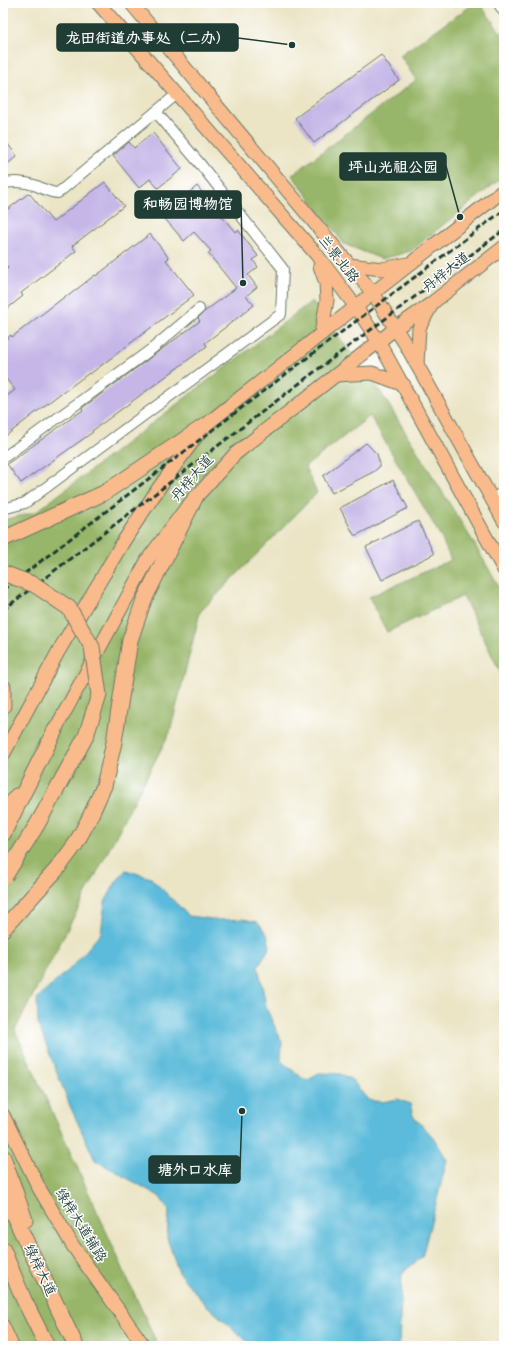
<svg xmlns="http://www.w3.org/2000/svg" width="507" height="1349" viewBox="0 0 507 1349" font-family="Itim,'LXGW WenKai TC',sans-serif">
  <style>
    .forest { fill: #98b669; stroke: #5c7a4e }
    .water { fill: #5cbbda; stroke: #3e7c87 }
    .building { fill: #c5b6e7 }
    .lines { fill: none; stroke-linecap: round; stroke-linejoin: round }
    .minor-casing { stroke: #667867; stroke-width: 12 }
    .major-casing { stroke: #667867; stroke-width: 15 }
    .highway-casing { stroke: #667867; stroke-width: 17 }
    .minor { stroke: #fff; stroke-width: 10 }
    .major { stroke: #fabb8c; stroke-width: 13 }
    .highway { stroke: #fabb8c; stroke-width: 15 }
    .rail { stroke: #1f3d34; stroke-width: 3; stroke-dasharray: 6 3; stroke-linecap: butt }
    .highway-bridge-casing { stroke: #667867; stroke-width: 17; stroke-linecap: butt }
    .highway-bridge { stroke: #fabb8c; stroke-width: 15 }
    .labels { text-anchor: middle; dominant-baseline: central; stroke-width: 3; stroke-linejoin: round; paint-order: stroke }
    .street-label { font-size: 14px; fill: #1f3d34; stroke: #fff }
    .leader { fill: none; stroke: #1f3d34; stroke-width: 1.5 }
    .callout-dot { fill: #1f3d34; stroke: #fff; stroke-width: 1.5 }
    .callout { fill: #1f3d34; stroke: #1f3d34; stroke-width: 1.5 }
    .callout-label { font-size: 15px; text-anchor: middle; font-weight: bold; fill: #fff }
  </style>
  <rect width="100%" height="100%" fill="#fff"/>
  <filter id="ink" filterUnits="userSpaceOnUse"><feTurbulence type="fractalNoise" baseFrequency=".025" numOctaves="2"/><feDisplacementMap in="SourceGraphic" scale="8" xChannelSelector="R" yChannelSelector="G"/><feConvolveMatrix kernelMatrix="1 2 1 2 8 2 1 2 1" color-interpolation-filters="sRGB"/></filter>
  <filter id="wash" filterUnits="userSpaceOnUse"><feTurbulence type="fractalNoise" baseFrequency=".012" numOctaves="4" result="noise"/><feDisplacementMap in="SourceGraphic" scale="16" xChannelSelector="R" yChannelSelector="G"/><feGaussianBlur stdDeviation="0.9" result="paint"/><feColorMatrix in="noise" values="0 0 0 0 0 0 0 0 0 0 0 0 0 0 0 0 0 1.4 0 .05"/><feComposite in="paint" operator="in"/></filter>
  <g filter="url(#wash)">
    <rect width="100%" height="100%" fill="#ebe5c6"/>
    <g class="forest">
      <polygon points="475,3 479,3 504,37 504,176 411,251 382,259 344,244 292,175 416,80 400,55"/>
      <polygon points="312,301 382,394 475,545 504,596 504,680 463,596 387,632 369,597 451,560 440,535 370,416 305,467 317,493 200,612 170,732 15,1030 158,1346 3,1346 3,520 36,512"/>
    </g>
    <polygon class="water" points="126,870 151,878 189,916 219,920 243,919 258,922 267,934 270,947 258,966 267,1010 282,1042 281,1061 306,1081 321,1073 341,1074 352,1080 368,1100 382,1102 398,1099 410,1104 413,1116 434,1138 447,1160 422,1257 402,1273 399,1346 252,1346 204,1303 179,1273 167,1238 169,1210 159,1196 95,1160 70,1106 38,1024 37,999 74,965 101,933 105,902 116,882"/>
    <g id="blocks">
      <g class="building">
        <polygon points="381,55 399,80 314,143 295,118"/>
        <polygon points="153,133 182,169 158,188 150,179 139,188 113,156 129,142 134,148"/>
        <polygon points="3,138 17,156 3,168"/>
        <polygon points="105,182 124,206 72,246 76,251 21,293 23,296 3,312 3,272 8,268 3,262 3,213 29,193 53,222"/>
        <polygon points="197,186 235,232 238,230 258,256 253,260 258,267 248,275 257,287 246,296 254,305 205,343 207,346 92,431 93,432 21,483 7,464 83,410 82,408 200,321 198,318 204,312 236,288 208,253 211,251 194,232 184,241 154,206 171,192 178,202"/>
        <polygon points="150,234 169,258 166,260 194,295 90,374 89,373 61,394 61,393 3,438 3,399 15,390 3,375 3,342 11,335 12,337 67,295 68,296 95,275 96,276"/>
        <polygon points="366,443 377,454 379,461 379,467 373,472 332,493 323,476"/>
        <polygon points="393,480 408,508 357,535 354,535 340,508"/>
        <polygon points="418,521 434,554 382,580 366,547"/>
      </g>
    </g>
  </g>
  <g filter="url(#ink)">
    <use href="#blocks" fill-opacity="0" stroke="#667867" stroke-width="1"/>
    <g class="lines">
      <defs>
        <g id="minor">
          <polyline points="498,3 504,12"/>
          <polyline points="3,4 4,3"/>
          <path d="M3,183C14,182 23,181 34,185C43,188 49,193 58,193L177,94"/>
          <polyline points="3,458 153,348 199,309"/>
          <polyline points="492,500 504,491"/>
          <polyline points="3,509 25,503 281,314 283,269 201,165 156,112"/>
        </g>
        <g id="major">
          <polyline points="98,3 316,254 356,307 379,342 504,570"/>
          <polyline points="131,3 373,293 406,345 504,521"/>
          <polyline points="349,265 382,269 408,264"/>
          <polyline points="320,266 326,283 327,300 321,334"/>
          <polyline points="417,365 419,328 431,306"/>
          <polyline points="336,375 372,373 404,385"/>
          <polyline points="50,739 148,559 187,507 235,454 396,328 432,303 504,247"/>
          <polyline points="3,755 58,652 123,542 158,489 203,427 504,190"/>
          <polyline points="3,816 16,795"/>
          <polyline points="3,1115 39,1188 73,1246 144,1346"/>
          <polyline points="3,1326 12,1346"/>
        </g>
        <g id="highway">
          <polyline points="3,539 104,493 203,427"/>
          <polyline points="3,687 3,706"/>
          <polyline points="3,834 55,730"/>
          <polyline points="3,929 57,869 75,845 88,821 104,786 114,742 130,640 144,600 195,498"/>
          <polyline points="3,1157 25,1220"/>
          <polyline points="3,1193 76,1346"/>
          <polyline points="3,1250 24,1300 47,1346"/>
        </g>
      </defs>
      <use href="#minor" class="minor-casing"/>
      <use href="#major" class="major-casing"/>
      <use href="#highway" class="highway-casing"/>
      <use href="#minor" class="minor"/>
      <use href="#major" class="major"/>
      <use href="#highway" class="highway"/>
      <g class="rail">
        <polyline points="3,590 303,361 504,210"/>
        <polyline points="3,610 313,373 504,230"/>
      </g>
      <defs>
        <polyline id="highway-bridge" points="3,573 35,585 69,608 92,647 99,695 86,736 38,823 5,876"/>
      </defs>
      <use href="#highway-bridge" class="highway-bridge-casing"/>
      <use href="#highway-bridge" class="highway-bridge"/>
    </g>
  </g>
  <g class="labels">
    <g class="street-label">
      <text transform="translate(339 259) rotate(52)">兰景北路</text>
      <text transform="translate(446 272) rotate(-38)">丹梓大道</text>
      <text transform="translate(192 478) rotate(-49)">丹梓大道</text>
      <text transform="translate(81 1225) rotate(58)">绿梓大道辅路</text>
      <text transform="translate(40 1270) rotate(64)">绿梓大道</text>
    </g>
  </g>
  <path class="leader" d="M292 45L238 38M460 217L446 166M243 283L241 204M242 1111L240 1169"/>
  <g class="callout-dot">
    <circle cx="292" cy="45" r="4"/>
    <circle cx="460" cy="217" r="4"/>
    <circle cx="243" cy="283" r="4"/>
    <circle cx="242" cy="1111" r="4"/>
  </g>
  <g class="callout">
    <rect x="57" y="24" width="181" height="27" rx="4"/>
    <rect x="340" y="153" width="106" height="27" rx="4"/>
    <rect x="135" y="191" width="106" height="27" rx="4"/>
    <rect x="149" y="1156" width="91" height="27" rx="4"/>
  </g>
  <g class="callout-label">
    <text x="148" y="43">龙田街道办事处（二办）</text>
    <text x="393" y="172">坪山光祖公园</text>
    <text x="188" y="209">和畅园博物馆</text>
    <text x="195" y="1175">塘外口水库</text>
  </g>
  <rect width="507" height="1349" fill="none" stroke="#fff" stroke-width="16"/>
</svg>
